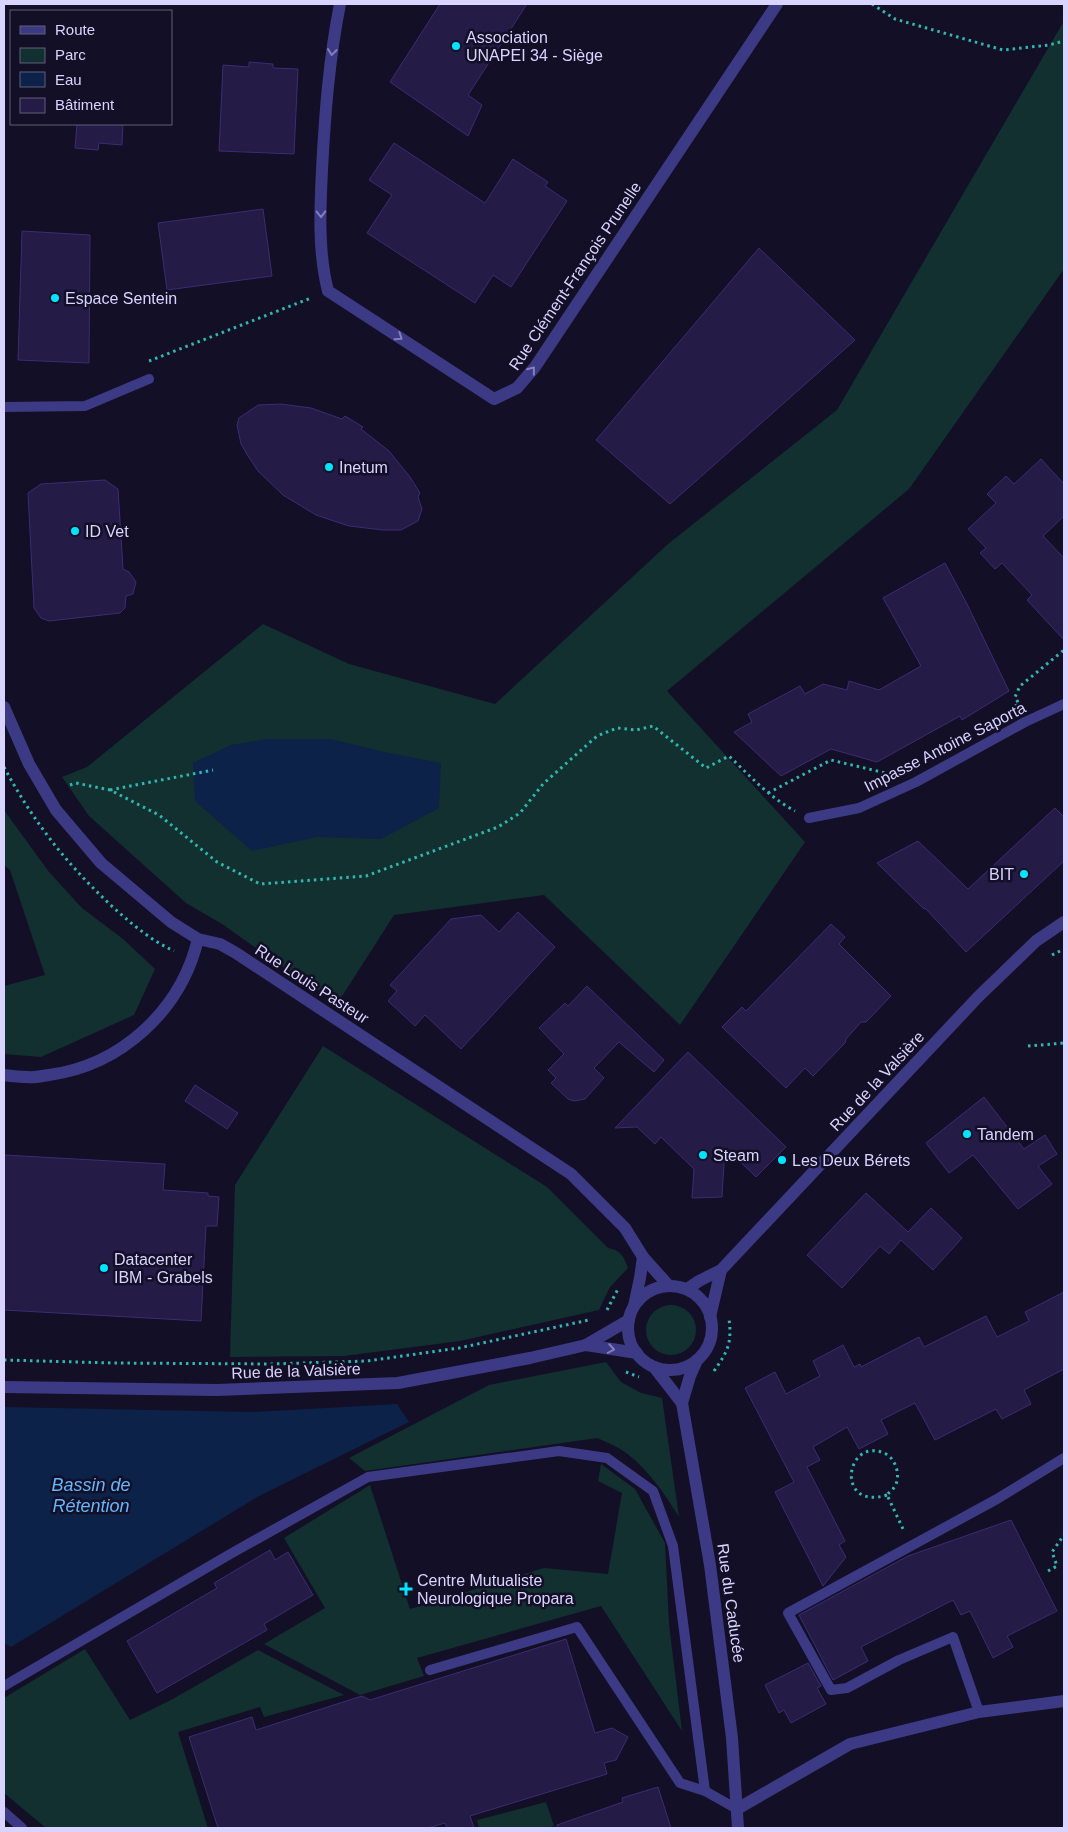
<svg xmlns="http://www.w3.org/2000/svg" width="1068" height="1832" viewBox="0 0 1068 1832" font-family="Arial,sans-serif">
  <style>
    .green { fill: #12302f }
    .water { fill: #0c2248 }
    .building { fill: #241b47; stroke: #3b2d73 }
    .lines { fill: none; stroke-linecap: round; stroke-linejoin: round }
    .path { stroke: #2fb8b0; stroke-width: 3; stroke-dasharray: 2.5 4; stroke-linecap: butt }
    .service { stroke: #3d3a85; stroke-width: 10 }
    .minor { stroke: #3d3a85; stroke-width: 12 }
    .oneway { stroke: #837fbc }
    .poi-dot { fill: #00e5ff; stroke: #130f26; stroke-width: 2 }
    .labels { text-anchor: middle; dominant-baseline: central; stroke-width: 5; stroke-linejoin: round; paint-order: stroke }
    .poi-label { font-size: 16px; fill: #d9d4ff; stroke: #130f26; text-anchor: start }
    .street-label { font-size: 16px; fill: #d9d4ff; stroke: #130f26 }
    .water-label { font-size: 18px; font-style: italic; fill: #62b6ff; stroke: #130f26 }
  </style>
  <rect width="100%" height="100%" fill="#130f26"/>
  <g class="green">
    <polygon points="1064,21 1064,269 909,489 667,691 805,842 680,1025 544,895 394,915 339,1001 307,984 222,924 186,903 89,816 62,777 87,767 263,624 349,664 495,704 668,544 837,410"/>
    <polygon points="4,810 49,872 82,908 123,939 155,969 134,1015 41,1057 4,1054 4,986 45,975 10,870 4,865"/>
    <path d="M323,1046L547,1187L608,1248C621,1250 624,1257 628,1268L610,1287L599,1310L460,1341L344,1356L230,1357L235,1185Z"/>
    <circle cx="671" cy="1330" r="25"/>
    <path d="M606,1362L621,1382L641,1393L662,1398L679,1517C664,1493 648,1469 625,1452C616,1446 606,1442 597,1438L365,1471L349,1458L489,1385Z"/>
    <polygon points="601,1464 635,1489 665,1543 669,1624 682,1731 601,1606 417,1658 424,1676 360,1695 264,1644 325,1608 284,1538 370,1485 410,1609 544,1568 608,1574 622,1493 598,1481"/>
    <polygon points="85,1649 130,1720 171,1700 258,1650 344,1695 264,1717 260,1707 178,1732 208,1828 46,1828 4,1793 4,1698"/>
    <polygon points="546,1802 554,1826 547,1828 479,1828 477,1820"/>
  </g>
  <g class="water">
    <polygon points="266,739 331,739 384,752 441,763 439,808 381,839 317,837 252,851 195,801 193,763 231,745"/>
    <polygon points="397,1404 409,1422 259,1496 11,1647 4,1643 4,1407 252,1412"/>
  </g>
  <g class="building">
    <polygon points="440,4 527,4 468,95 482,105 468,136 390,82"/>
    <polygon points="249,62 273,64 273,68 298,69 294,154 219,151 223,65 249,67"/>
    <polygon points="77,124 123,124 122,145 99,143 98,150 75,148"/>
    <polygon points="394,143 485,203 513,159 548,182 545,186 567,201 511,287 493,275 475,303 367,233 392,195 369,180"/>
    <polygon points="263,209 272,276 167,290 158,223"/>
    <polygon points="22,231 90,235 89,363 18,360"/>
    <polygon points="759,248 855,340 670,504 596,440"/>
    <polygon points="281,404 311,408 342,419 345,416 363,427 361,429 389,451 410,477 420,493 418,497 422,509 418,521 401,530 383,530 349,526 316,515 283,495 258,471 248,456 241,444 237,425 239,418 258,405"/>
    <polygon points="1041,459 1064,484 1064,516 1043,536 1064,558 1064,640 1027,600 1032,595 1002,563 995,569 980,553 986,548 968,529 996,503 987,494 1006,476 1014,484"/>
    <polygon points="105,480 118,489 123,569 129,572 136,582 133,594 126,596 125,608 120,613 49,621 41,618 34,608 28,493 41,484"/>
    <polygon points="945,563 967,604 1009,691 962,720 960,716 877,762 831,749 781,776 734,732 752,722 748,714 800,686 805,694 823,684 847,690 849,681 879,690 921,666 883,598"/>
    <polygon points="1055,808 1064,817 1064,861 966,952 925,908 924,909 877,863 918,841 968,889"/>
    <polygon points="518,912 555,947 461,1049 425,1015 415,1026 388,1001 397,991 390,985 451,919 481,915 499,932"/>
    <polygon points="831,924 845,937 839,944 891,996 866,1022 861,1022 846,1039 845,1043 813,1076 805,1068 786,1088 722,1027 742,1007 746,1011"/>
    <polygon points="587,986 664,1060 654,1072 619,1042 594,1068 604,1078 585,1099 574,1101 568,1099 551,1083 556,1078 548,1070 564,1054 539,1028 565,1003 568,1006"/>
    <polygon points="688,1052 786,1147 756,1177 725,1147 722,1197 692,1198 694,1169 661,1137 655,1144 637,1127 615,1128"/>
    <polygon points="195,1085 238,1113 227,1129 185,1101"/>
    <polygon points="984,1097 1024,1149 1045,1135 1057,1154 1038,1166 1052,1184 1018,1209 973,1155 949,1173 926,1143"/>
    <polygon points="4,1155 165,1164 163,1190 208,1193 208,1196 219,1197 217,1226 206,1226 201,1321 4,1310"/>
    <polygon points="866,1193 908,1232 931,1208 962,1238 933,1270 901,1240 889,1254 880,1246 842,1288 807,1255"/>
    <polygon points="1064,1292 1064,1369 1024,1390 1031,1404 1002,1419 996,1409 935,1440 915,1403 881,1420 888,1434 859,1449 847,1427 813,1447 820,1460 807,1467 845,1541 839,1545 846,1557 823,1586 775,1492 794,1482 745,1388 775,1372 786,1394 820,1376 813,1361 843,1345 854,1367 860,1364 861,1367 919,1337 924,1347 986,1316 997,1337 1029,1321 1025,1312"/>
    <polygon points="1011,1520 1057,1611 1007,1636 1013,1647 993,1658 970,1611 961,1615 953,1600 861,1647 868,1661 833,1680 799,1615 908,1556"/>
    <polygon points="270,1550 275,1560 288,1552 313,1595 264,1624 267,1630 157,1693 127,1641 217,1588 214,1583"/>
    <polygon points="566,1639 595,1733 612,1728 628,1737 616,1760 604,1763 607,1774 470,1816 474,1828 447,1828 445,1823 428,1828 218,1828 189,1737 252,1717 256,1730 362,1696 370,1700"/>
    <polygon points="808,1663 821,1686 817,1688 826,1704 791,1723 784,1710 779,1713 765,1685"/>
    <polygon points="658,1787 671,1828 557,1828 557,1825 623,1802 622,1798"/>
  </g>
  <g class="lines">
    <g class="path">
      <polyline points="872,4 895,19 1003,50 1049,45 1064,41"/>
      <polyline points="149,361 311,298"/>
      <polyline points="1015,706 1019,704 1015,697 1020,686 1064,650"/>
      <path d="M4,767C34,823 68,866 115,909C133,925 152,941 174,951"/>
      <path d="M70,785L76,783L110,790L159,815L217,862L260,884L366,876L498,827L520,813L543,784L597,736L617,728L636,730L653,726L706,768L729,756C750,776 769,797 795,811"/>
      <polyline points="110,790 213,770"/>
      <polyline points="768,793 831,760 890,774"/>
      <polyline points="1052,955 1064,949"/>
      <polyline points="1028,1046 1064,1043"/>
      <polyline points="607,1310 618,1289"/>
      <polyline points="4,1360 113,1363 272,1364 367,1361 459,1348 589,1320"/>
      <path d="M714,1371C728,1351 732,1343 729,1319"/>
      <polyline points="626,1372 639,1377"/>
      <path d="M887,1495C835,1511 845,1437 884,1453C896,1458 901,1476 895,1486C893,1490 889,1492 887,1495L904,1531"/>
      <polyline points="1048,1571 1057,1566 1052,1552 1064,1535"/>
    </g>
    <g class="service">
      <polyline points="4,407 85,406 149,379"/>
      <polyline points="809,818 859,808 916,782 1025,722 1064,704"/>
      <polyline points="430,1670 577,1627 680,1783 705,1791"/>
      <polyline points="4,1686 232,1553 368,1477 559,1451 607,1458 653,1491 673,1546 705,1791 737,1809"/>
      <polyline points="979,1712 953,1637 899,1660 847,1688 831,1690 788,1613 997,1499 1064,1458"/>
      <polyline points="4,1812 22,1828"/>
    </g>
    <g class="minor">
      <path d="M340,4C329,60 325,113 322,170C320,210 318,252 328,291L494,399L517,388L535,367L777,4"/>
      <polyline points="4,707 29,764 56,810 101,863 171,922 198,939 220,944 236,953 571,1174 625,1228 643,1257 669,1286"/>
      <path d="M4,1075C11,1076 19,1077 27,1077C34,1078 42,1076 49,1075C122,1065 181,1010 198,939"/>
      <circle cx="670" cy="1328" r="42"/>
      <polyline points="687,1289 699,1281 721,1270 978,997 1036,941 1064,922"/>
      <polyline points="634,1306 640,1278 643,1257"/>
      <polyline points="710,1317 721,1270"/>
      <polyline points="586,1345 637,1353"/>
      <polyline points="697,1360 690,1376 682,1403 710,1565 732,1738 738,1828"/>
      <polyline points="654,1367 682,1403"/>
      <polyline points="4,1387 217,1390 398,1383 530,1358 586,1345 629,1320"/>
      <polyline points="737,1809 850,1744 979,1712 1064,1701"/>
    </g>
  </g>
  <defs><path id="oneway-chevron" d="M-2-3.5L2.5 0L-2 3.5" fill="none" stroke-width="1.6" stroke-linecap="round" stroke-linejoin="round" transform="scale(1.25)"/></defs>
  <g class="oneway">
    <use href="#oneway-chevron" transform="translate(332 52) rotate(97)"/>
    <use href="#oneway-chevron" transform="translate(321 214) rotate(89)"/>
    <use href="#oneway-chevron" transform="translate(399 337) rotate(33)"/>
    <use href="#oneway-chevron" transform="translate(532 370) rotate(-51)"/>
    <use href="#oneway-chevron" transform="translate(611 1349) rotate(10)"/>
  </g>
  <g class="poi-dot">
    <circle cx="456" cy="46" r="5"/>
    <circle cx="55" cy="298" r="5"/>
    <circle cx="329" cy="467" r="5"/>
    <circle cx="75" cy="531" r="5"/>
    <circle cx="1024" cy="874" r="5"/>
    <circle cx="967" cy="1134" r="5"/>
    <circle cx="703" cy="1155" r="5"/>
    <circle cx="782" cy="1160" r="5"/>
    <circle cx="104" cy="1268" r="5"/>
    <path d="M403.5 1581.5h5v5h5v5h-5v5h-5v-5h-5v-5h5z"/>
  </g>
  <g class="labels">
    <g class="poi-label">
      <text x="466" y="37">Association<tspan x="466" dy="18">UNAPEI 34 - Siège</tspan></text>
      <text x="65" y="298">Espace Sentein</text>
      <text x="339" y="467">Inetum</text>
      <text x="85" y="531">ID Vet</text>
      <text x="1014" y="874" text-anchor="end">BIT</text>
      <text x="977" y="1134">Tandem</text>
      <text x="713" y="1155">Steam</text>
      <text x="792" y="1160">Les Deux Bérets</text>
      <text x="114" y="1259">Datacenter<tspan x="114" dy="18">IBM - Grabels</tspan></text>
      <text x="417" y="1580">Centre Mutualiste<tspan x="417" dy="18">Neurologique Propara</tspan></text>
    </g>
    <g class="street-label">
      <text transform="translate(575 276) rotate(-56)">Rue Clément-François Prunelle</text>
      <text transform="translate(945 747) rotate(-27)">Impasse Antoine Saporta</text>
      <text transform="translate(312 984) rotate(33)">Rue Louis Pasteur</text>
      <text transform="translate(877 1081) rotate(-47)">Rue de la Valsière</text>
      <text transform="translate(296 1371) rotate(-2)">Rue de la Valsière</text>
      <text transform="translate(731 1603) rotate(82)">Rue du Caducée</text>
    </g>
    <g class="water-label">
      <text x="91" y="1485">Bassin de<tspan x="91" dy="21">Rétention</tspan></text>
    </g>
  </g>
  <rect width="1068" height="1832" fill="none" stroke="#d9d4ff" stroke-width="10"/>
  <rect x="10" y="10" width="162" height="115" fill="#130f26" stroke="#625e7d"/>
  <rect x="20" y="26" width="25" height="8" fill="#3d3a85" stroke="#625e7d"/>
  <text x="55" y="35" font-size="15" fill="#d9d4ff">Route</text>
  <rect x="20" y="48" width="25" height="15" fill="#12302f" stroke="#625e7d"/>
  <text x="55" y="60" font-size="15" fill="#d9d4ff">Parc</text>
  <rect x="20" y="72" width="25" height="15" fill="#0c2248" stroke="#625e7d"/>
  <text x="55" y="85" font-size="15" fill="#d9d4ff">Eau</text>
  <rect x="20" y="98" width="25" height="15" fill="#241b47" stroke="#625e7d"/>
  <text x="55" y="110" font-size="15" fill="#d9d4ff">Bâtiment</text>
</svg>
